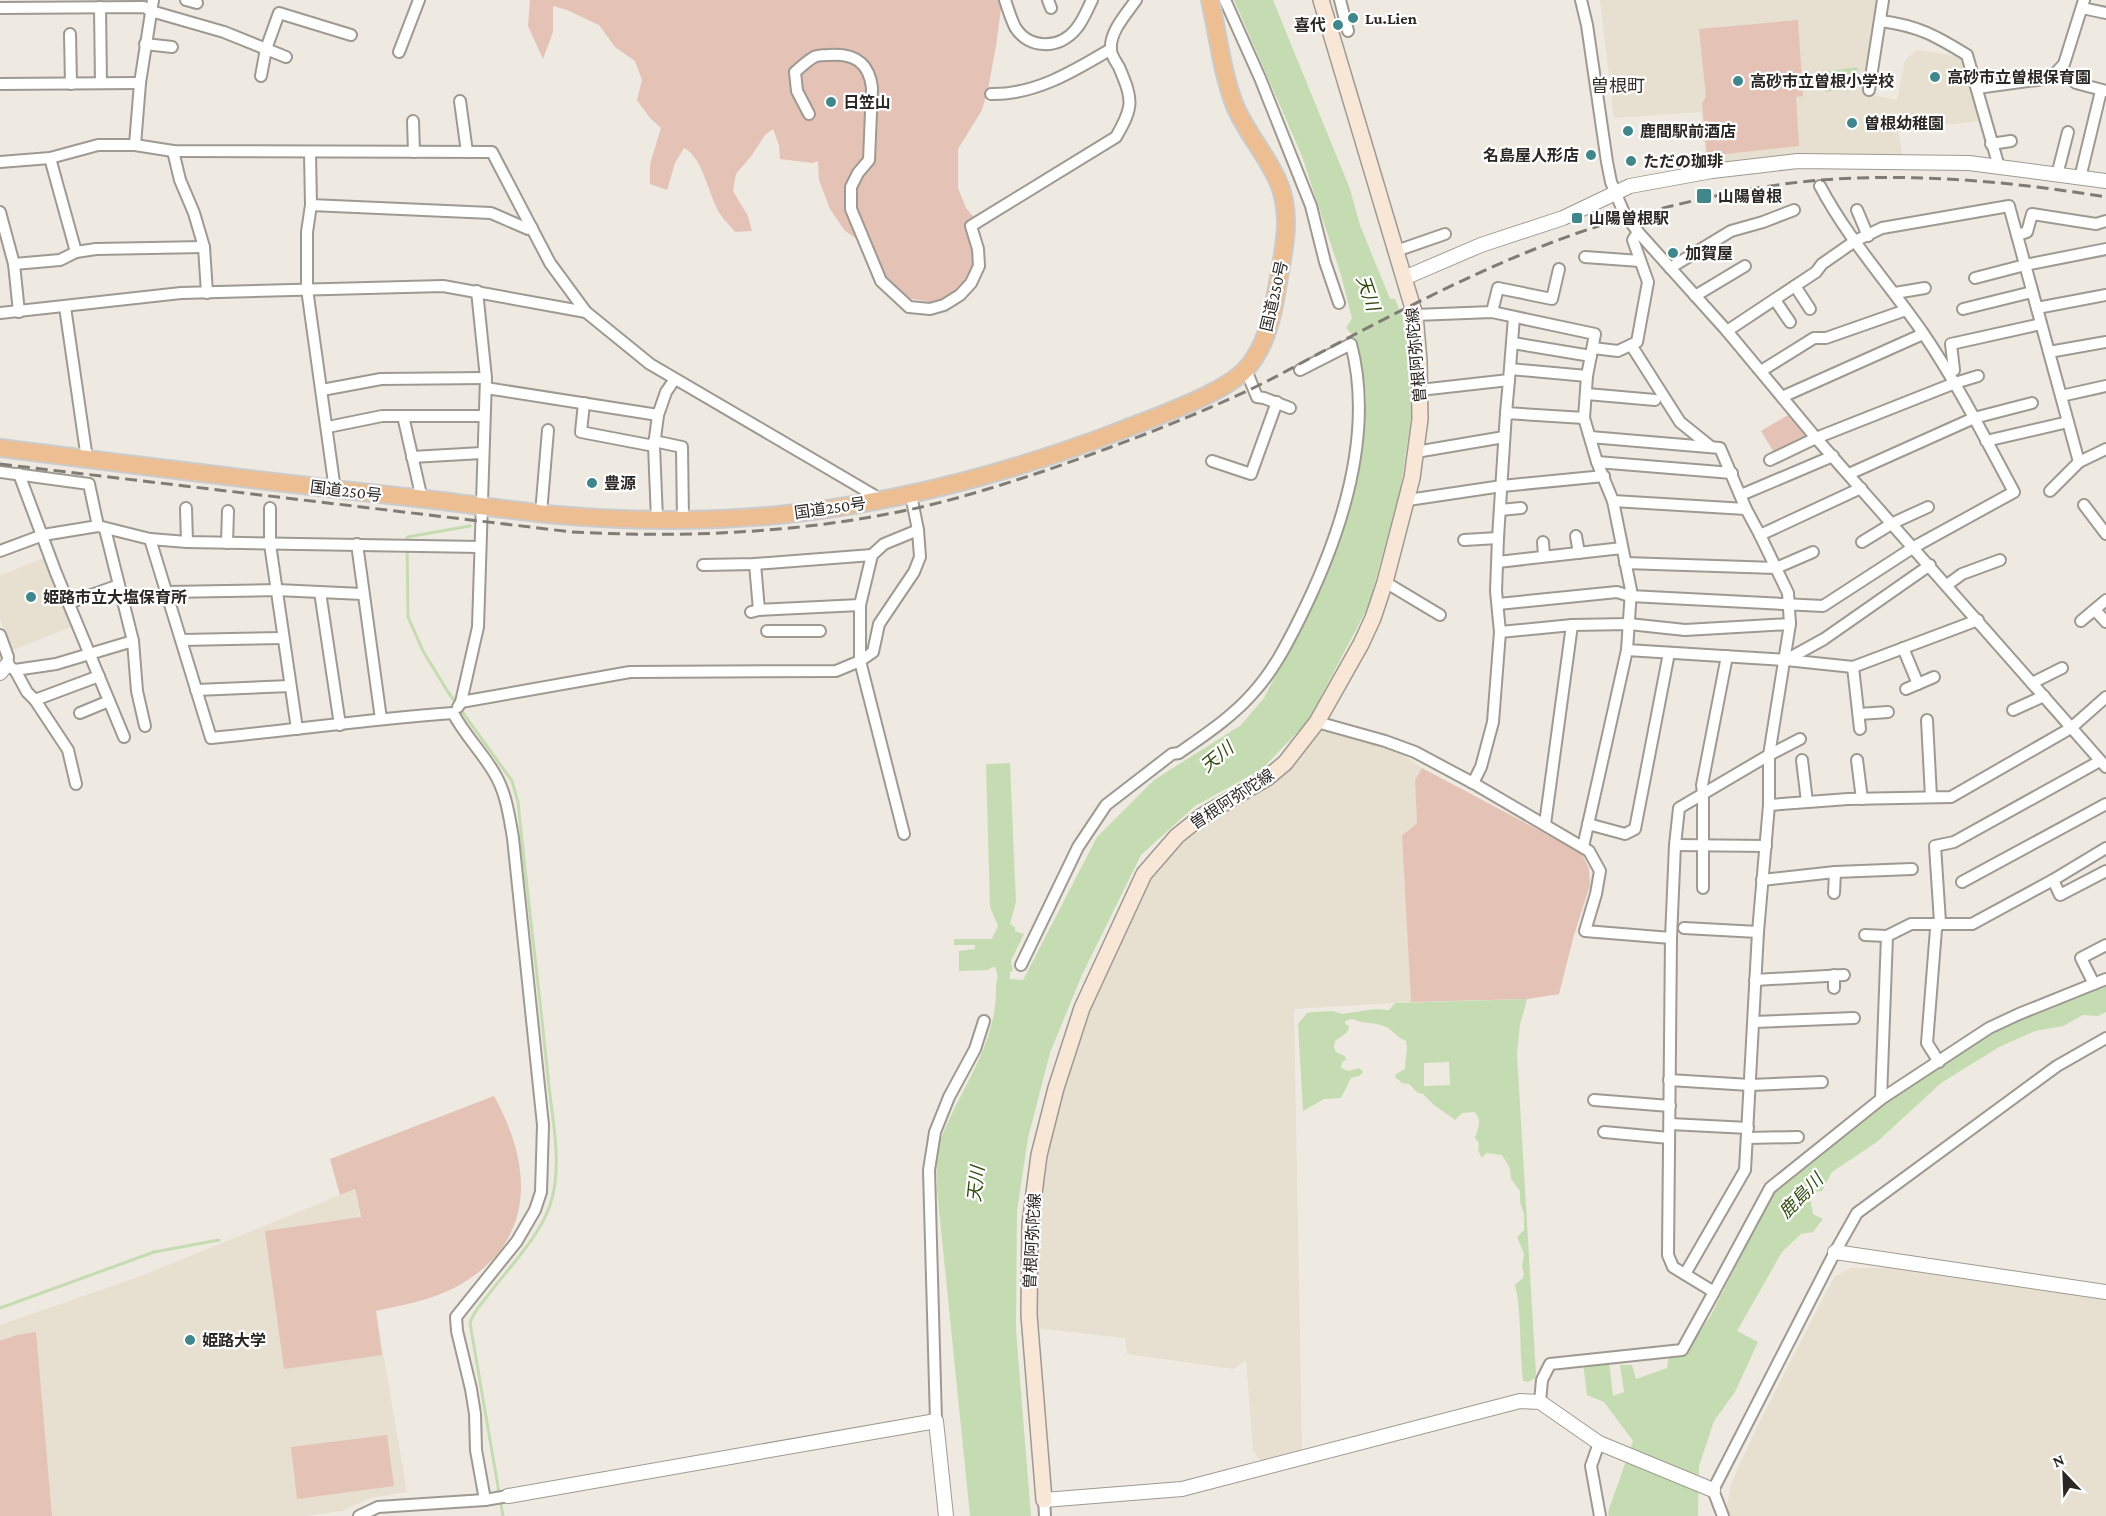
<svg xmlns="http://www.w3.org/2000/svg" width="2106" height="1516" viewBox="0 0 2106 1516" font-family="'Crimson Pro','Noto Sans JP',serif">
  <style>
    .built { fill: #e7dfd0 }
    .green { fill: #e4c2b6 }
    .water { fill: #c5dcb2; fill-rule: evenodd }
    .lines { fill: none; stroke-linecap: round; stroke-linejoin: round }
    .stream { stroke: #c5dcb2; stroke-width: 3 }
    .minor-casing { stroke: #9e9a91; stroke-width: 14 }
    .tertiary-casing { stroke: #9e9a91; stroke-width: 16 }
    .secondary-casing { stroke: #9e9a91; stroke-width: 18 }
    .trunk-casing { stroke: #cccbcb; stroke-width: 20 }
    .minor { stroke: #fff; stroke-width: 10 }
    .tertiary { stroke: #fff; stroke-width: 14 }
    .secondary { stroke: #f8e6d6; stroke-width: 15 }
    .trunk { stroke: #ecbe92; stroke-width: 16 }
    .rail { stroke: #7f7c76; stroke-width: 3; stroke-dasharray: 12 6; stroke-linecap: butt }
    .poi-dot { fill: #3f878a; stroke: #fff; stroke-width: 2 }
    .labels { text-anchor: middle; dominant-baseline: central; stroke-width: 4.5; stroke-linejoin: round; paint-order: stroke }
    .poi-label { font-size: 16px; font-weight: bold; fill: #2a2825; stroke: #fff; text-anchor: start }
    .street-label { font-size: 16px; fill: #2a2825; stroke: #fff }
    .neighbourhood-label { font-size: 18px; fill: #343029; stroke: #fff }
    .water-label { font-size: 18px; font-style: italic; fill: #314c0f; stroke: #fff }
  </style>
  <rect width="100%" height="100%" fill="#efeae1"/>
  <g class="built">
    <polygon points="1600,0 1877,0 1877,19 1866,67 1867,94 1897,100 1905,60 1917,50 1962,57 1980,121 1898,130 1903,158 1707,167 1701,112 1614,118"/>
    <polygon points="46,557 73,626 11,651 0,618 0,576"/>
    <polygon points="1315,730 1347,735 1400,753 1422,768 1415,780 1417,823 1402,837 1411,1002 1294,1009 1302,1454 1262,1462 1253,1451 1246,1360 1234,1369 1127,1354 1125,1338 1037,1328 1034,1297 1036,1231 1043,1170 1056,1109 1080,1028 1156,864 1199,823"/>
    <polygon points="355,1189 407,1492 370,1498 342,1511 306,1516 0,1516 0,1325 141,1276"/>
    <polygon points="1851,1268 1920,1268 2106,1296 2106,1516 1729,1516 1727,1505 1731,1484 1757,1427 1834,1277"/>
  </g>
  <g class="green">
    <path d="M530,0H999L1001,9L996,46L988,89L982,110L958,149V188L966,208L977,221L978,261L972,275L937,306L926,301L905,298L883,275L869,247L845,231L830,209L819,180L818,161L813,163L780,159L779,145L773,129L765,135L752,155L736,174L733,191L748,216L752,231L735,232C730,226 724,220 720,214C709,197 703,157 684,148L675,163L667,190L650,184V164L661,128L650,118L637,100L642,80L635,61L615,47L599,25L567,10L553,6V32L543,59L528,26Z"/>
    <polygon points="1798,20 1803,96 1796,97 1799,146 1707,156 1702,103 1706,97 1699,29"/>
    <polygon points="1790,414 1809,437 1775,454 1761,431"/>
    <polygon points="1422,768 1582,853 1589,869 1590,885 1574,935 1559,994 1527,999 1411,1002 1402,836 1417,823 1415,780"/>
    <path d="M494,1096C534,1168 536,1243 456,1287C431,1300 403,1305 376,1311L382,1355L284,1369L265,1231L361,1217L355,1189L340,1195L330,1159Z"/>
    <polygon points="36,1332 52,1516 0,1516 0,1341 17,1335"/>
    <polygon points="387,1435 394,1486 297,1499 291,1447"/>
  </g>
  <g class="water">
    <path d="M1234,0H1273L1350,189L1360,225L1390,299H1395L1403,318L1408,351L1411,417L1401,486L1369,605L1308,721L1262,769L1195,806L1141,855L1082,975L1050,1053L1028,1138L1017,1211L1016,1330L1031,1516H970L937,1190C938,1176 934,1156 939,1144C958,1091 997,1046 996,988C996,976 1000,981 995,967L990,968L989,970L959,971V951L975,949V945H954V939H992L998,926L990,907L986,764L1010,763L1016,902L1010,924L1015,927V931L1024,934L1011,961L1013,971L1010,972V979L1023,980L1097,837L1154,780L1241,725L1264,698L1323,582L1357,480L1363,447L1366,395L1361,360L1357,340L1346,328L1352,318L1341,275L1302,156Z"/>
    <polygon points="1857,67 1860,87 1825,92 1822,72"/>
    <polygon points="2106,985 2106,1012 2098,1016 2083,1015 2063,1026 2035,1031 1999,1047 1941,1083 1877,1142 1832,1172 1822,1191 1809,1192 1813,1214 1823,1219 1813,1232 1801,1234 1782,1252 1737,1331 1758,1342 1735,1392 1714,1421 1699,1466 1698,1516 1609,1516 1608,1512 1633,1441 1604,1402 1587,1395 1583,1363 1609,1362 1613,1396 1624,1392 1620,1365 1632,1365 1636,1379 1667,1368 1669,1356 1681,1357 1710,1317 1773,1193 1882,1103 1997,1029"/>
    <path d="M1527,999L1520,1025L1517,1054L1536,1374L1535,1378L1528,1382L1523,1381C1519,1350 1522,1313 1515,1285L1523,1278L1524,1274L1522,1267L1524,1254L1517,1237L1524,1230V1214L1520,1202V1191L1511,1179L1510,1168L1502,1155L1486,1153L1482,1158L1478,1150L1479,1143L1475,1138C1478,1128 1483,1120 1474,1112L1462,1113L1455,1120L1434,1105L1423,1094L1418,1093L1409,1084L1402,1083L1395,1077L1396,1074L1405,1069C1405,1061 1408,1048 1406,1041C1396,1037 1393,1030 1386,1027C1374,1022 1363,1024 1352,1019L1345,1021V1024L1349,1026C1349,1034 1340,1036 1335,1041L1334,1047L1336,1052L1345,1056L1346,1060L1342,1062L1341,1068L1349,1071L1359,1068L1363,1072L1359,1076L1351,1078L1341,1098L1324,1099L1303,1111L1298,1024L1307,1013L1314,1012L1333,1011L1342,1014L1375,1009L1389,1010L1395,1003ZM1449,1062L1450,1085L1424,1086V1063Z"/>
  </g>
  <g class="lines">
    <g class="stream">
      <path d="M470,526L407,537L408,617L423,651L448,692L512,781L518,802C527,894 539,986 548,1078C552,1119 564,1168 549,1208C538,1237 511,1266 492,1290C483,1303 475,1308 470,1323L503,1516"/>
      <polyline points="0,1308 154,1252 219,1240"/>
    </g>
    <defs>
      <g id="minor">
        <polyline points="186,0 197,3"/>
        <path d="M1005,0C1008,9 1011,19 1015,27C1029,50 1060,49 1076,29C1083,21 1087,10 1092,0"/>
        <polyline points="1048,0 1051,8"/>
        <polyline points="1225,0 1260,78 1311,206 1325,262 1339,303"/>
        <polyline points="1340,0 1348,31"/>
        <polyline points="1581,0 1587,25 1607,162 1611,182 1624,213 1638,232 1727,331 1816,438 2106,767"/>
        <polyline points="100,7 101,83"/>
        <polyline points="0,8 144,7 151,11 224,32 286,57"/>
        <polyline points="2082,8 2106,13"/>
        <path d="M1881,21C1919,26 1936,36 1967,55L1999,167"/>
        <polyline points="70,34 71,84"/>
        <polyline points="145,44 172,47"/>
        <polyline points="399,52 419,0"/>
        <polyline points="2059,70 2076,83 2106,91"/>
        <polyline points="261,76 266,49 279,13 351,35"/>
        <polyline points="0,84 140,83"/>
        <polyline points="1977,88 2051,78 2064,64 2084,0"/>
        <polyline points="1869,90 1883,0"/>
        <path d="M991,94C1035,95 1074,71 1111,49"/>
        <polyline points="460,101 467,152"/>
        <path d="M809,114L797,91L795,72C801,67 807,61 814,57C818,55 823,55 828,55C853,53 869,61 872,88L869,160L858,173L851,187V209L881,281L909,307L930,309L944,305L960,295L971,283L979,266L978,249L971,226L1116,137C1134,106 1133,100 1119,67C1116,62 1111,55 1111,50C1109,32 1127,13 1136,0"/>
        <polyline points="413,121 414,152"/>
        <polyline points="1991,144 2011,141"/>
        <polyline points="135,145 140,83 153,0"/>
        <polyline points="173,151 180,180 194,213 204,247 207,293"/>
        <polyline points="310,153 311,205 307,232 307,289 335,490"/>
        <polyline points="50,158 76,252 96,249 204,247"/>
        <polyline points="0,162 50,158 98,145 135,145 173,151 492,152 550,263 586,312 650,364 882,500"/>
        <polyline points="2057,175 2068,132"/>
        <polyline points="2080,178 2101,91"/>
        <polyline points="311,205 491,213 528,229 532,228"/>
        <polyline points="1857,210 1868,236"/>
        <polyline points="0,212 14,264 19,312"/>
        <polyline points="2017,235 2027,232 2032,214 2096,224 2106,221"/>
        <polyline points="1396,251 1445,234"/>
        <polyline points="1585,257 1640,261"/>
        <polyline points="14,264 60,260 76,252"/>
        <polyline points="1670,268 1731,231 1763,222 1794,210"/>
        <polyline points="1975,278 2025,265 2106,249"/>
        <polyline points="1795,286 1810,309"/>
        <polyline points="1895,293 1925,288"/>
        <polyline points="1695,296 1745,266"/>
        <polyline points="1775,300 1790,322"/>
        <polyline points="65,307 87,459"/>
        <polyline points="2037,308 2106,295"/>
        <polyline points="1963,309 2032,292"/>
        <polyline points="1492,312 1498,288 1552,299 1559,269"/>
        <polyline points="0,313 181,293 443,286 586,312"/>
        <polyline points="1415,315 1492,312 1595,334 1587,376 1584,418 1597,462 1613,501 1631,590 1627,650 1786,660 1853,667 1978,620"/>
        <polyline points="1727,331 1816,272 1822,264 1855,241 1882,228 2009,206 2079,462"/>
        <polyline points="1513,343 1591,356"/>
        <polyline points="1631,345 1680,422 1711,447"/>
        <polyline points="1593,348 1618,351 1637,342 1648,282 1633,240 1638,232"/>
        <polyline points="2049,352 2106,342"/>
        <polyline points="1510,369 1587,376"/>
        <polyline points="1246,370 1257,397 1264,398 1290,408"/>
        <polyline points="1761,371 1814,338 1826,338 1906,310"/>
        <polyline points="1949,372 1954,370 1951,344 2041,324"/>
        <polyline points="486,388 658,415 666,392 675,379"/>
        <polyline points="322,390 381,379 486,378"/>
        <polyline points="1420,390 1509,380 1514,317"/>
        <polyline points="1587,394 1655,400"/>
        <polyline points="2061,396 2106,386"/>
        <polyline points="1782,397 1923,334"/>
        <polyline points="584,403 581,432 654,446"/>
        <polyline points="1506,413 1509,380"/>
        <polyline points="403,416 422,499"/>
        <polyline points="328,427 382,416 484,416"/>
        <polyline points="1590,437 1720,448 1746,509 1760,535 1788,593 1790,624 1769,755 1769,805 1758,932 1745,1170 1685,1274"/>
        <polyline points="654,441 682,447 683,519"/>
        <polyline points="1986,441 2068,422"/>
        <polyline points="1416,452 1504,437"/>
        <polyline points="412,457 482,453"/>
        <polyline points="1770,460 1816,438 1955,383 1978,376"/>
        <polyline points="1212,461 1251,474 1277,402"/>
        <polyline points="1597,462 1732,473"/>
        <polyline points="0,472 89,484 98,526"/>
        <polyline points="19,474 56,573 124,737"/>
        <polyline points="1849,474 1974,418 2032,403"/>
        <polyline points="2050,491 2079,462 2106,449"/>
        <polyline points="1741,495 1833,456"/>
        <polyline points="1408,500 1502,486 1604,476"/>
        <polyline points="1613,501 1746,509"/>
        <polyline points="2084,505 2106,534"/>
        <polyline points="186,508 187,542"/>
        <polyline points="270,508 270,544 297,729"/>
        <polyline points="1500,510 1521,508"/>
        <polyline points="541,513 548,430"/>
        <polyline points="657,519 654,446 658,415"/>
        <polyline points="105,529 133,641 137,691 145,726"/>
        <polyline points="1760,535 1861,488"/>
        <polyline points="1576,536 1579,553"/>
        <path d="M150,539L211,738C292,730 373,719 453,713"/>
        <polyline points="1464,540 1498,538"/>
        <polyline points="1543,542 1544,556"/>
        <polyline points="1862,542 1893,523 1928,507"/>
        <polyline points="227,543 228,511"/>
        <polyline points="357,544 381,719"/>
        <polyline points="0,551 43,535 98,526 150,539 187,542 480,547"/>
        <polyline points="1498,562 1622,548"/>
        <polyline points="1625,563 1776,568 1813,552"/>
        <polyline points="755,564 759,610"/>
        <polyline points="703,565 755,564 872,555"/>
        <polyline points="1385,582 1440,615"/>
        <polyline points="1947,585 1962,574 2000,560"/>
        <polyline points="167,592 277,590 362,594"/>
        <polyline points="320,592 340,725"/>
        <polyline points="69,603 119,585"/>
        <path d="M1498,604L1617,592L1630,596L1823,606L1914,547L2014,492C1985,438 1957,383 1923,333C1889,284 1848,239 1820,186"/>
        <polyline points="2095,610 2106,622"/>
        <polyline points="751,612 759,610 860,605"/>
        <polyline points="2081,621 2106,600"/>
        <polyline points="767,631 820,631"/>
        <polyline points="1500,632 1572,625 1629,624 1685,630 1790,624"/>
        <polyline points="0,635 8,657 7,665 15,670 56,664 133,641"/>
        <polyline points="182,640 283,638"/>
        <polyline points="1903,648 1918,684"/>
        <polyline points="1786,660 1824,639 1930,565"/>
        <polyline points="1853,667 1860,729"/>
        <polyline points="15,670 27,692 35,700 68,750 76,784"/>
        <polyline points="2032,683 2062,668"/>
        <polyline points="1906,689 1934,677"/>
        <polyline points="196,690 290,686"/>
        <polyline points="35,700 99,676"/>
        <polyline points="461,702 630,672 836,671 860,661 860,605 872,555 884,544 918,530"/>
        <polyline points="458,707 461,702 478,627 486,378 477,291"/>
        <polyline points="2013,710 2044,696"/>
        <polyline points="80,713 109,701"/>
        <path d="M453,713C464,734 481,751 493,771C506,791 509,815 513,838L543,1125L541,1192L535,1210L517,1241L456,1317L457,1331L471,1389L475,1414L476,1450L485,1500"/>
        <polyline points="1859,714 1888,712"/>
        <polyline points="1927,720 1931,797"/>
        <polyline points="1317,722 1385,741 1415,752 1473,783 1589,851 1600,871 1596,894 1585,931 1671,938"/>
        <polyline points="1802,760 1807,802"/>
        <polyline points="1857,760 1862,799"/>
        <polyline points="1473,783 1481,767 1493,722 1500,632 1496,591 1498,538 1506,413 1584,418"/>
        <polyline points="1769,805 1848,799 1951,797 2071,728 2106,697"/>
        <polyline points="1545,824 1572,625"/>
        <polyline points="1588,824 1625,834 1635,829 1669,653"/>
        <polyline points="904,834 860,661 873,652 879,624 914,572 920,557 918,530 911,495"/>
        <polyline points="1675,845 1766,846"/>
        <polyline points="1583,847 1627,650"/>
        <polyline points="1762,880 1835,872 1912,869"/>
        <polyline points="2053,880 2106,848"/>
        <polyline points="1962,882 2106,804"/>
        <polyline points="1703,888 1703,793 1702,785 1727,656"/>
        <polyline points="1834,893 1835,872"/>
        <polyline points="1684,928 1758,932"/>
        <polyline points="1865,935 1887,936 1911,924 1972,924 2053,880 2060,895 2106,871"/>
        <path d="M1021,965L1078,847L1106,805L1172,754L1179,753C1206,734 1232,717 1253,693C1273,671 1286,646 1299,620C1340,538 1375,435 1351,344L1300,370"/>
        <polyline points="1755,980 1844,975"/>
        <polyline points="2094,984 2081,958 2106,945"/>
        <polyline points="1834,988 1834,975"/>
        <polyline points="1754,1022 1854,1018"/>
        <polyline points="1939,1062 1927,1043 1936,929 1940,922 1935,846 1954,842 2100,761"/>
        <polyline points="1669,1080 1750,1085 1822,1082"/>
        <polyline points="1881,1099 1887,936"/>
        <polyline points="1594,1100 1670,1106"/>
        <polyline points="1670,1124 1748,1128"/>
        <polyline points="1604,1132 1669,1138"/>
        <polyline points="1747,1138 1798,1137"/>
        <polyline points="1714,1292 1770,1188 1881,1099 1989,1028 2019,1014 2106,979"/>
        <polyline points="1540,1402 1542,1380 1550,1364 1682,1350 1714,1292 1673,1267 1668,1255 1671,938 1675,845 1679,808 1769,755 1800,739"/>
        <polyline points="936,1421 929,1170 935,1132 949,1097 975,1049 984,1021"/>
        <polyline points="1599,1443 1591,1466 1600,1516"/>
        <polyline points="1044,1500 1045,1516"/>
        <polyline points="359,1516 378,1507 485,1500 508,1496"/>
        <polyline points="1723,1516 1713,1490 1835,1252 1857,1213 2057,1066 2106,1038"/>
      </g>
      <g id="tertiary">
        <polyline points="1404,278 1481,245 1563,218 1630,186 1712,171 1798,161 1969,163 2106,181"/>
        <polyline points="0,673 7,665"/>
        <polyline points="1835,1252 2106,1292"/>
        <polyline points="508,1496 936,1421 946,1516"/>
        <polyline points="1044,1500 1182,1489 1520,1401 1540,1402 1599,1443 1713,1490"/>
      </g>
      <polyline id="secondary" points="1044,1500 1029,1315 1030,1224 1039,1155 1056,1088 1082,1008 1144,874 1177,836 1202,816 1267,778 1285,763 1317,722 1361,644 1373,618 1385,582 1412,478 1420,419 1419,361 1415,315 1321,0"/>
      <path id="trunk" d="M0,448C141,466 283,484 425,499C469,504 513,511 558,515C627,521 699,522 768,516C890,505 1011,473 1125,429C1156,417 1224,393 1245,370C1252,363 1259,351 1263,342C1272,321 1275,300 1279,277C1285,244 1292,211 1277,179C1265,153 1246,132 1235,106C1222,73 1218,35 1210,0"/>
    </defs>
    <use href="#minor" class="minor-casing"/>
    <use href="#tertiary" class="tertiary-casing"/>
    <use href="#secondary" class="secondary-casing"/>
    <use href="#trunk" class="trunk-casing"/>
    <use href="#minor" class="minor"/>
    <use href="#tertiary" class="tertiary"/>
    <use href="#secondary" class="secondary"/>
    <use href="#trunk" class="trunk"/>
    <path class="rail" d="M0,464L572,532C685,538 798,533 908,510C955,500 1002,485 1047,470C1116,446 1183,421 1249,390C1283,374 1315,355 1348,338C1438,291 1531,244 1629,217C1688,201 1749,187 1810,181C1909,172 2008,181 2106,197"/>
  </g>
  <g class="poi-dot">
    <circle cx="1353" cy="18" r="6"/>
    <circle cx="1338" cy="25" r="6"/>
    <circle cx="1935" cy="77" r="6"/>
    <circle cx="1738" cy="81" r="6"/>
    <circle cx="831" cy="102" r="6"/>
    <circle cx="1852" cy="123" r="6"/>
    <circle cx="1628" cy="131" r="6"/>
    <circle cx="1591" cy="155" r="6"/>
    <circle cx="1631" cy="161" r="6"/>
    <rect x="1696" y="188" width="16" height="16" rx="3"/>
    <rect x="1571" y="212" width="12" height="12" rx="3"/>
    <circle cx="1673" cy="253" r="6"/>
    <circle cx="592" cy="483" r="6"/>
    <circle cx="31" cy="597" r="6"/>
    <circle cx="190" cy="1340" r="6"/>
  </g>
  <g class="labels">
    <g class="poi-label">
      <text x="1365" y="18">Lu.Lien</text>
      <text x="1326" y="25" text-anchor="end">喜代</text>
      <text x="1947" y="77">高砂市立曽根保育園</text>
      <text x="1750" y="81">高砂市立曽根小学校</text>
      <text x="843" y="102">日笠山</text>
      <text x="1864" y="123">曽根幼稚園</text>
      <text x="1640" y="131">鹿間駅前酒店</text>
      <text x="1579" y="155" text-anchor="end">名島屋人形店</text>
      <text x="1643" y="161">ただの珈琲</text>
      <text x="1718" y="196">山陽曽根</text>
      <text x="1589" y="218">山陽曽根駅</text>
      <text x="1685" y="253">加賀屋</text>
      <text x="604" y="483">豊源</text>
      <text x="43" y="597">姫路市立大塩保育所</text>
      <text x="202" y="1340">姫路大学</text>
    </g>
    <g class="street-label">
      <text transform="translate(1274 296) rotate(-77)">国道250号</text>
      <text transform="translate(1416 355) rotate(-95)">曽根阿弥陀線</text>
      <text transform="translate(346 491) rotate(7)">国道250号</text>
      <text transform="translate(830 508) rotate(-8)">国道250号</text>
      <text transform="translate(1232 799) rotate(-33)">曽根阿弥陀線</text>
      <text transform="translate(1032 1241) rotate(-87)">曽根阿弥陀線</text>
    </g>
    <g class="neighbourhood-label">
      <text x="1618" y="86">曽根町</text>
    </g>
    <g class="water-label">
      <text transform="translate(1368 293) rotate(71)">天川</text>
      <text transform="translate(1217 757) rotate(-39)">天川</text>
      <text transform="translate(976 1184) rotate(-84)">天川</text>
      <text transform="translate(1801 1196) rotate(-46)">鹿島川</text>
    </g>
  </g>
  <g transform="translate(2064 1474) rotate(337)" stroke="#ffffff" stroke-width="4.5" paint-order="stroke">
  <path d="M0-4.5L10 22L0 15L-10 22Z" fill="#2a2825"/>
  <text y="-9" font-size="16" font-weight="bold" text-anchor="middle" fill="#2a2825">N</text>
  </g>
</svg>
